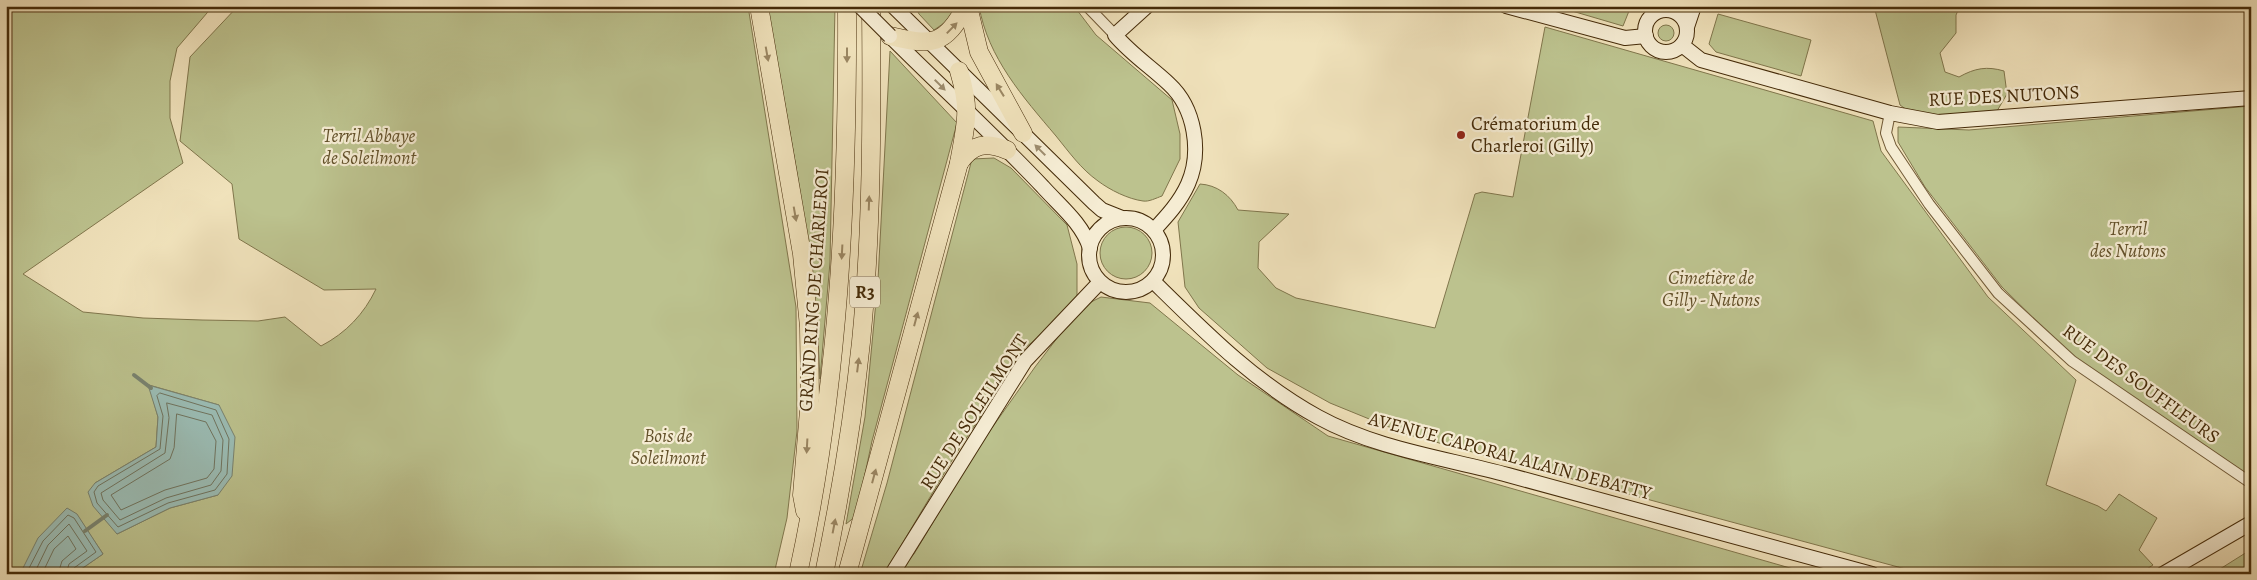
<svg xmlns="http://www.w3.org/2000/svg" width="2257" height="580" viewBox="0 0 2257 580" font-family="Alegreya,serif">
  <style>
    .green { fill: #bcc28e; stroke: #80764c; fill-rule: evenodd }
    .water { fill: #9bbdb5; stroke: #798370 }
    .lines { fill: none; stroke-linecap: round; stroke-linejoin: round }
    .shore { stroke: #70745f; stroke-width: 1 }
    .stream { stroke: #798370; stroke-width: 4 }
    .street-casing { stroke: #705936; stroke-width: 12 }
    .secondary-casing { stroke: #452b09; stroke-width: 16 }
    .highway-casing { stroke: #452b09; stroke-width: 19 }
    .street { stroke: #f5ecd3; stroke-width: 10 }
    .secondary { stroke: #f5ecd3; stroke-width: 14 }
    .highway { stroke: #f0e2bb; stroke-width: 18 }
    .secondary-bridge-casing { stroke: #452b09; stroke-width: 16; stroke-linecap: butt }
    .secondary-bridge { stroke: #f5ecd3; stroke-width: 14 }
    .oneway { fill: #9a8662 }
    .oneway2 { fill: #9d8c6e }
    .poi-dot { fill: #8f2418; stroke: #f5ecd3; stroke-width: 2 }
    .labels { text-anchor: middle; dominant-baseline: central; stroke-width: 4.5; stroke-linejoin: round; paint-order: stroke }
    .shield { fill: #f5ecd3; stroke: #7a6546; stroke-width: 1 }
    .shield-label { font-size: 18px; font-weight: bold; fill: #452b09 }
    .street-label { font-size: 19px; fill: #452b09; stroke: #f5ecd3 }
    .poi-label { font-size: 19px; fill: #452b09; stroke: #f5ecd3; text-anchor: start }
    .park-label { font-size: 19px; font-style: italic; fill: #63512a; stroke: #f5ecd3 }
  </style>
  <rect width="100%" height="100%" fill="#f0e2bb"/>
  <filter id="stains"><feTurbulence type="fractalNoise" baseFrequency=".004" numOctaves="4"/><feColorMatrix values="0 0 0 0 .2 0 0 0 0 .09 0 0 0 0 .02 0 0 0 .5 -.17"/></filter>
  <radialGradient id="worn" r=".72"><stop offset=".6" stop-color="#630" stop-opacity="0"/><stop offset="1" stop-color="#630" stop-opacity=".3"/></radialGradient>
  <g class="green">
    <path d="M6,6H213L177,48L170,81V118L183,163L23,274L83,312L143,318L202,320L258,321L285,317L321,346C346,333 364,314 376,289L324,290L239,239L232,184L180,141L190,57L238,6H748L796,307L797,431L787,518L774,574H74L103,554L77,515L20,574H6ZM149,385L219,405L218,495L170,508L117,534L95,483L156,447L158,417Z"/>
    <path d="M767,6H835L830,262L820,379C815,253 789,130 767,6Z"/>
    <polygon points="915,6 955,6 950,19 934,30 919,14"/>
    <path d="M979,6H1074L1096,35L1172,100L1180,134V159L1162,196C1156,198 1149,202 1143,201C1128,199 1110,190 1098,181C1081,169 1069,152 1056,136C1023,97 988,58 979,6Z"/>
    <polygon points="1555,6 1631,6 1623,26"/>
    <path d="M1874,6H1960L1956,15V33L1940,53L1945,72L1959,77C1975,68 1987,66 2004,71L2007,94L1997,111L1937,116L1914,115L1900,105Z"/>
    <polygon points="1718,14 1811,40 1801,76 1716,52 1709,44"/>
    <circle cx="1666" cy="33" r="8"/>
    <path d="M1545,27L1873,121L1881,151L1988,297L2076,380L2046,485L2098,506L2106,511L2119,494L2157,518L2139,550L2153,565L2139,574H1924L1406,434L1330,403L1267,368L1199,308L1185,287L1178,222L1200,184C1217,185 1230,195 1238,210L1289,214L1259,242L1258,268L1276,288L1296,298L1435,328L1475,194L1482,192L1513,197Z"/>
    <polygon points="890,51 957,123 872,441 856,516 846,524 865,417 878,280"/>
    <polygon points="2251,106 2251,476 2250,476 2073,357 2002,287 1925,187 1898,142 1898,127 1969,130"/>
    <polygon points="994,158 1011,168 1067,225 1077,264 1077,305 1025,348 954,457 884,574 860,574 887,483 972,159"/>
    <circle cx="1126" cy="253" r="26"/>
    <polygon points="1101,297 1150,303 1238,375 1328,436 1811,574 896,574 914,554 977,449 1035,367 1081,307"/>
    <polygon points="2251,545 2251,574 2212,574 2247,552"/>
  </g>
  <g class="water">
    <polygon points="148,385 219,405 235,437 232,476 218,495 170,508 117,534 93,506 88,492 95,483 156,447 158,417"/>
    <polygon points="67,508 77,514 103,554 74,574 20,574 38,538"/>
  </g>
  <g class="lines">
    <g class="shore">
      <polygon points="160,393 216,410 229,439 227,474 215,490 168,503 118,527 97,503 94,492 98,486 160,449 163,416 157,396"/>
      <polygon points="167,403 212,415 223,440 221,471 211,485 166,498 120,520 103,500 101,493 165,453 169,418"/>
      <polygon points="177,414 206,422 216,441 214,469 207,478 165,490 121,510 111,495 170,459 174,448"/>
      <polyline points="26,574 43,541 68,515 74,518 96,552 74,568 72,574"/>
      <polyline points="34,574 48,545 69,524 87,551 69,564 66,574"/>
      <polyline points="42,574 54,549 68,536 76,549 62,561 58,574"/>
    </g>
    <g class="stream">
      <polyline points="134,375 151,388"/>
      <polyline points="85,531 107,515"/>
    </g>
    <defs>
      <g id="street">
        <polyline points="1087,6 1115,35"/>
        <polyline points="1890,113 1886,133 1891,147 1929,204 1998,293 2072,361 2251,483"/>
      </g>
      <g id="secondary">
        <polyline points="893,6 1094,203 1102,210 1122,218"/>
        <path d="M1147,6L1115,35C1131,54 1151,67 1169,84C1195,108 1202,152 1188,184C1180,202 1167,216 1154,230"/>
        <polyline points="1506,6 1625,38 1646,36"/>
        <circle cx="1666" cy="31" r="21"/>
        <polyline points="1687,27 1694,6"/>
        <path d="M890,36C941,87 994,135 1043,187C1060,206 1082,223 1090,248"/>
        <polyline points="1682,45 1701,60 1890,113 1938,122 2251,98"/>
        <circle cx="1126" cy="255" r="37"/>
        <path d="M1153,281C1205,332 1254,382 1318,417C1376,449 1445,458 1508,475C1629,508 1751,541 1872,574"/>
        <polyline points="892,574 1025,361 1100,282"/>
        <polyline points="2163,574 2251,523"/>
      </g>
      <g id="highway">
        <polyline points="759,6 802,254 809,327 810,398 802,495 805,511"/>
        <polyline points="968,6 979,52 1023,133"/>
        <path d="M890,36C932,46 945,46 966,6"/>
        <path d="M959,163C973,143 986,142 1007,150"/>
        <path d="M798,574C839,387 848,197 847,6"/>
        <path d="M824,574C840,497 853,420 861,342C872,231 872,118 871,6"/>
        <path d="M847,574L959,163C966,123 971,111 959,71"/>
      </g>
    </defs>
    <use href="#street" class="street-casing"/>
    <use href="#secondary" class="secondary-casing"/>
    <use href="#highway" class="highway-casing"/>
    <use href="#street" class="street"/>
    <use href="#secondary" class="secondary"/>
    <use href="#highway" class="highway"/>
    <defs>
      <polyline id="secondary-bridge" points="860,6 890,36"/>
    </defs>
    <use href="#secondary-bridge" class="secondary-bridge-casing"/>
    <use href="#secondary-bridge" class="secondary-bridge"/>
  </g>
  <defs><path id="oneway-solid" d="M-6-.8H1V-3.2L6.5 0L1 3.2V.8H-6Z" transform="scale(1.25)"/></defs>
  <g class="oneway">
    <use href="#oneway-solid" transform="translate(952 28) rotate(-46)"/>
    <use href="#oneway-solid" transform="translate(767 54) rotate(80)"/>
    <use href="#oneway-solid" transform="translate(847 55) rotate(90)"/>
    <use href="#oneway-solid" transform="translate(1000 90) rotate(-122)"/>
    <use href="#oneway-solid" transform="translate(869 203) rotate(-88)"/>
    <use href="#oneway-solid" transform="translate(795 214) rotate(80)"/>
    <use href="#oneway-solid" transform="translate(842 252) rotate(93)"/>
    <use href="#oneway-solid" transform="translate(916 319) rotate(-75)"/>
    <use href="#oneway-solid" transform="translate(858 365) rotate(-83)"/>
    <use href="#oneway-solid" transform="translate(807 446) rotate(93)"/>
    <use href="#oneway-solid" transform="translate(874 476) rotate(-75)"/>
    <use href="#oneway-solid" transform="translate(834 526) rotate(-79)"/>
  </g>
  <g class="oneway2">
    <use href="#oneway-solid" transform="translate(940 85) rotate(45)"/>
    <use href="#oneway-solid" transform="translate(1040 150) rotate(-135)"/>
  </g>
  <circle class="poi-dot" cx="1461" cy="135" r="5"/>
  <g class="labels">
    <rect class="shield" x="850" y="276.5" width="30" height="31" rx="4"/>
    <g class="shield-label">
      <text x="865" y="292">R3</text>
    </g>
    <g class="street-label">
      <text transform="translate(2004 96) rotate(-3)">RUE DES NUTONS</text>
      <text transform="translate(814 290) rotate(-86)">GRAND RING DE CHARLEROI</text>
      <text transform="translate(2141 384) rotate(36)">RUE DES SOUFFLEURS</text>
      <text transform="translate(974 412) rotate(-57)">RUE DE SOLEILMONT</text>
      <text transform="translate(1510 456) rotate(15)">AVENUE CAPORAL ALAIN DEBATTY</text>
    </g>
    <g class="poi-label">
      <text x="1471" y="124">Crématorium de<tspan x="1471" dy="22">Charleroi (Gilly)</tspan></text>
    </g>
    <g class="park-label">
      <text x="369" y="136">Terril Abbaye<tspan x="369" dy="22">de Soleilmont</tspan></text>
      <text x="2128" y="229">Terril<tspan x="2128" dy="22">des Nutons</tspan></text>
      <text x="1711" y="278">Cimetière de<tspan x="1711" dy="22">Gilly - Nutons</tspan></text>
      <text x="668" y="436">Bois de<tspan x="668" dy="22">Soleilmont</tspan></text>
    </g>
  </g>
  <rect width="2257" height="580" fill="none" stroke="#f0e2bb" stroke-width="25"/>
  <rect x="8" y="8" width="2242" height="565" fill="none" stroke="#452b09" stroke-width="2.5"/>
  <rect x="12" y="12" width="2232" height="555" fill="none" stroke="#452b09"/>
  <rect width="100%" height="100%" filter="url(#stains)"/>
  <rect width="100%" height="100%" fill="url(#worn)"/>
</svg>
